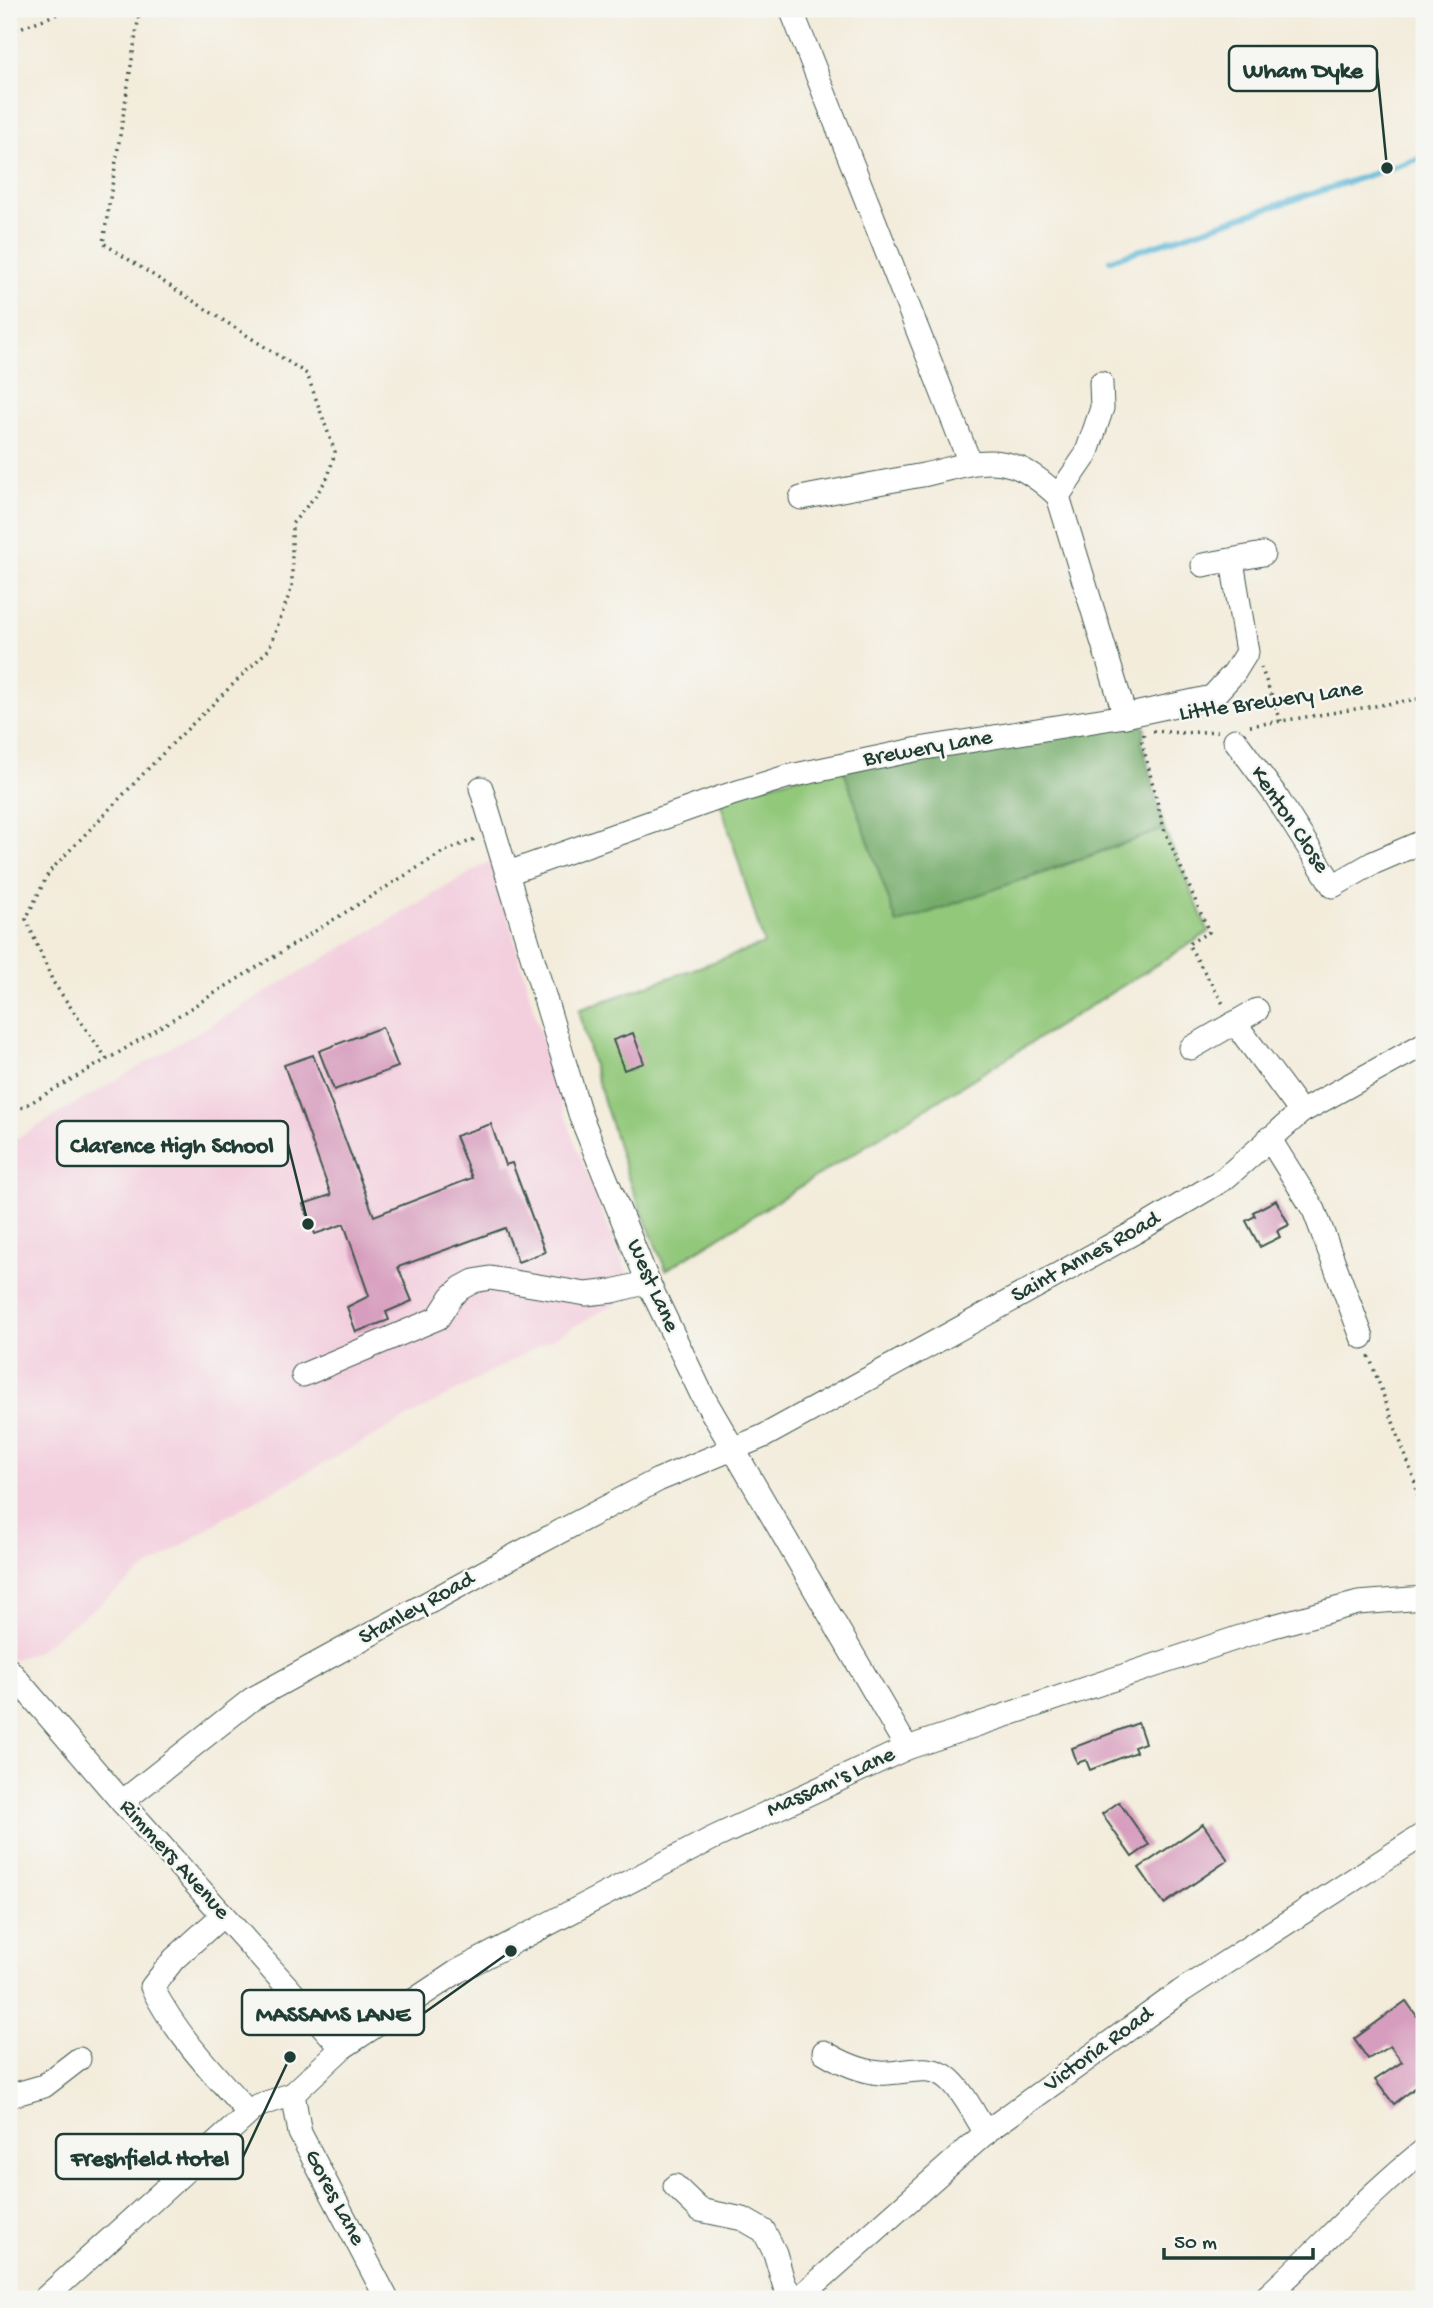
<svg xmlns="http://www.w3.org/2000/svg" width="1433" height="2308" viewBox="0 0 1433 2308" font-family="'Gochi Hand',sans-serif">
  <style>
    .built { fill: #f3cfde }
    .green { fill: #92c87a; stroke: #588257; stroke-width: 2 }
    .forest { fill: #75ac6a; stroke: #4a744f; stroke-width: 2 }
    .lines { fill: none; stroke-linecap: round; stroke-linejoin: round }
    .stream { stroke: #58b6d6; stroke-width: 6 }
    .building { fill: #d79dbe }
    .minor-casing { stroke: #3f574d; stroke-width: 25 }
    .path { stroke: #3f574d; stroke-width: 3.5; stroke-dasharray: 2 5; stroke-linecap: butt }
    .minor { stroke: #fff; stroke-width: 23 }
    .labels { text-anchor: middle; dominant-baseline: central; stroke-width: 5; stroke-linejoin: round; paint-order: stroke }
    .street-label { font-size: 23px; fill: #1f3d34; stroke: #f6f6f2 }
    .leader { fill: none; stroke: #1f3d34; stroke-width: 2.5 }
    .callout-dot { fill: #1f3d34; stroke: #f6f6f2; stroke-width: 2.5 }
    .callout { fill: #f6f6f2; stroke: #1f3d34; stroke-width: 2.5 }
    .callout-label { font-size: 24px; text-anchor: middle; font-weight: bold; fill: #1f3d34 }
  </style>
  <rect width="100%" height="100%" fill="#f6f6f2"/>
  <filter id="ink" filterUnits="userSpaceOnUse"><feTurbulence type="fractalNoise" baseFrequency=".0143" numOctaves="2"/><feDisplacementMap in="SourceGraphic" scale="14" xChannelSelector="R" yChannelSelector="G"/><feConvolveMatrix kernelMatrix="1 2 1 2 8 2 1 2 1" color-interpolation-filters="sRGB"/></filter>
  <filter id="wash" filterUnits="userSpaceOnUse"><feTurbulence type="fractalNoise" baseFrequency=".00686" numOctaves="4" result="noise"/><feDisplacementMap in="SourceGraphic" scale="28" xChannelSelector="R" yChannelSelector="G"/><feGaussianBlur stdDeviation="1.57" result="paint"/><feColorMatrix in="noise" values="0 0 0 0 0 0 0 0 0 0 0 0 0 0 0 0 0 1.4 0 .05"/><feComposite in="paint" operator="in"/></filter>
  <g filter="url(#wash)">
    <rect width="100%" height="100%" fill="#f3ecdb"/>
    <polygon class="built" points="492,860 557,1092 582,1162 635,1293 226,1517 142,1572 37,1651 9,1661 9,1143"/>
    <polygon class="green" points="842,765 1025,880 1164,829 1209,932 666,1270 628,1178 593,1066 579,1010 764,944 719,798"/>
    <polygon class="forest" points="1125,716 1145,728 1142,742 1164,829 897,924 842,765"/>
    <g class="lines">
      <polyline class="stream" points="1110,260 1424,157"/>
    </g>
    <g id="blocks">
      <g class="building">
        <polygon points="382,1027 398,1067 334,1090 319,1051"/>
        <polygon points="633,1033 644,1063 624,1070 613,1040"/>
        <polygon points="313,1055 374,1216 472,1178 455,1136 491,1124 505,1165 512,1163 545,1252 518,1262 505,1228 398,1267 412,1301 386,1312 389,1320 356,1332 347,1307 369,1296 344,1224 315,1234 303,1204 331,1195 284,1065"/>
        <polygon points="1276,1200 1289,1225 1277,1231 1280,1237 1260,1247 1246,1221 1255,1216 1253,1212"/>
        <polygon points="1138,1723 1145,1743 1134,1747 1136,1752 1090,1770 1086,1760 1077,1763 1072,1748"/>
        <polygon points="1119,1802 1149,1845 1132,1857 1102,1814"/>
        <polygon points="1203,1824 1228,1860 1164,1904 1139,1868"/>
        <polygon points="1406,2001 1424,2026 1424,2081 1394,2104 1375,2080 1402,2062 1390,2046 1368,2059 1354,2039"/>
      </g>
    </g>
  </g>
  <g filter="url(#ink)">
    <use href="#blocks" fill-opacity="0" stroke="#3f574d" stroke-width="2"/>
    <g class="lines">
      <defs>
        <g id="minor">
          <polyline points="791,9 970,463"/>
          <polyline points="1058,496 1086,455 1102,408 1101,383"/>
          <path d="M801,498C842,490 882,482 923,475C953,469 983,455 1014,466C1031,472 1045,484 1058,496L1125,716"/>
          <polyline points="1203,565 1263,554"/>
          <polyline points="1235,740 1274,793 1333,886 1373,863 1424,841"/>
          <polyline points="481,788 581,1117 648,1282 702,1395 907,1748"/>
          <polyline points="508,873 719,798 786,777 919,749 1125,716 1212,697 1234,673 1247,652 1232,561"/>
          <polyline points="1235,1023 1301,1112"/>
          <polyline points="1191,1048 1257,1010"/>
          <polyline points="1269,1138 1314,1210 1362,1337"/>
          <polyline points="303,1375 438,1318 452,1296 461,1288 474,1281 490,1278 586,1294 613,1291 648,1282"/>
          <polyline points="9,1670 122,1802 342,2048"/>
          <polyline points="122,1802 252,1699 510,1558 658,1480 764,1436 1137,1231 1224,1179 1301,1112 1424,1044"/>
          <path d="M223,1915L174,1959L152,1987C176,2035 214,2074 249,2113"/>
          <path d="M824,2052C842,2063 860,2071 880,2073C903,2075 929,2061 949,2079C964,2092 975,2116 986,2133"/>
          <polyline points="293,2094 300,2133 387,2299"/>
          <polyline points="9,2096 44,2086 79,2059"/>
          <polyline points="675,2186 700,2210 743,2219 764,2231 775,2253 784,2284 794,2299"/>
          <polyline points="44,2299 257,2106 293,2094 342,2048 458,1971 711,1839 907,1748 1270,1627 1358,1603 1424,1598"/>
          <polyline points="798,2299 990,2129 1180,1992 1424,1834"/>
          <path d="M1264,2299C1318,2251 1367,2195 1424,2150"/>
        </g>
      </defs>
      <use href="#minor" class="minor-casing"/>
      <g class="path">
        <polyline points="9,32 71,9"/>
        <polyline points="1261,667 1281,721"/>
        <polyline points="1250,726 1424,698"/>
        <polyline points="1153,731 1183,733 1218,731"/>
        <polyline points="1144,734 1142,742 1164,829 1209,932 1188,944 1225,1007"/>
        <polyline points="107,1059 53,982 26,919 49,872 170,746 269,649 292,587 292,524 316,495 328,477 335,452 307,374 103,243 140,9"/>
        <polyline points="9,1115 118,1053 443,852 475,839"/>
        <polyline points="1369,1356 1414,1479 1424,1523"/>
      </g>
      <use href="#minor" class="minor"/>
    </g>
  </g>
  <g class="labels">
    <g class="street-label">
      <text transform="translate(1271 702) rotate(-8)">Little Brewery Lane</text>
      <text transform="translate(928 749) rotate(-10)">Brewery Lane</text>
      <text transform="translate(1289 820) rotate(56)">Kenton Close</text>
      <text transform="translate(1086 1258) rotate(-29)">Saint Annes Road</text>
      <text transform="translate(652 1286) rotate(66)">West Lane</text>
      <text transform="translate(417 1609) rotate(-29)">Stanley Road</text>
      <text transform="translate(831 1783) rotate(-25)">Massam's Lane</text>
      <text transform="translate(174 1860) rotate(48)">Rimmers Avenue</text>
      <text transform="translate(1099 2050) rotate(-36)">Victoria Road</text>
      <text transform="translate(334 2198) rotate(62)">Gores Lane</text>
    </g>
  </g>
  <path class="leader" d="M1387 168L1377 68M308 1224L288 1144M511 1951L424 2013M290 2057L243 2157"/>
  <g class="callout-dot">
    <circle cx="1387" cy="168" r="7"/>
    <circle cx="308" cy="1224" r="7"/>
    <circle cx="511" cy="1951" r="7"/>
    <circle cx="290" cy="2057" r="7"/>
  </g>
  <g class="callout">
    <rect x="1229" y="46" width="148" height="45" rx="7"/>
    <rect x="57" y="1121" width="231" height="45" rx="7"/>
    <rect x="242" y="1990" width="182" height="45" rx="7"/>
    <rect x="56" y="2134" width="187" height="45" rx="7"/>
  </g>
  <g class="callout-label">
    <text x="1303" y="77">Wham Dyke</text>
    <text x="172" y="1152">Clarence High School</text>
    <text x="333" y="2021">MASSAMS LANE</text>
    <text x="150" y="2165">Freshfield Hotel</text>
  </g>
  <rect width="1433" height="2308" fill="none" stroke="#f6f6f2" stroke-width="35"/>
  <path d="M1164 2248v10h149v-10" fill="none" stroke="#1f3d34" stroke-width="3.5"/>
  <text x="1174" y="2248" font-size="21" fill="#1f3d34" stroke="#f6f6f2" stroke-width="5" paint-order="stroke">50 m</text>
</svg>
